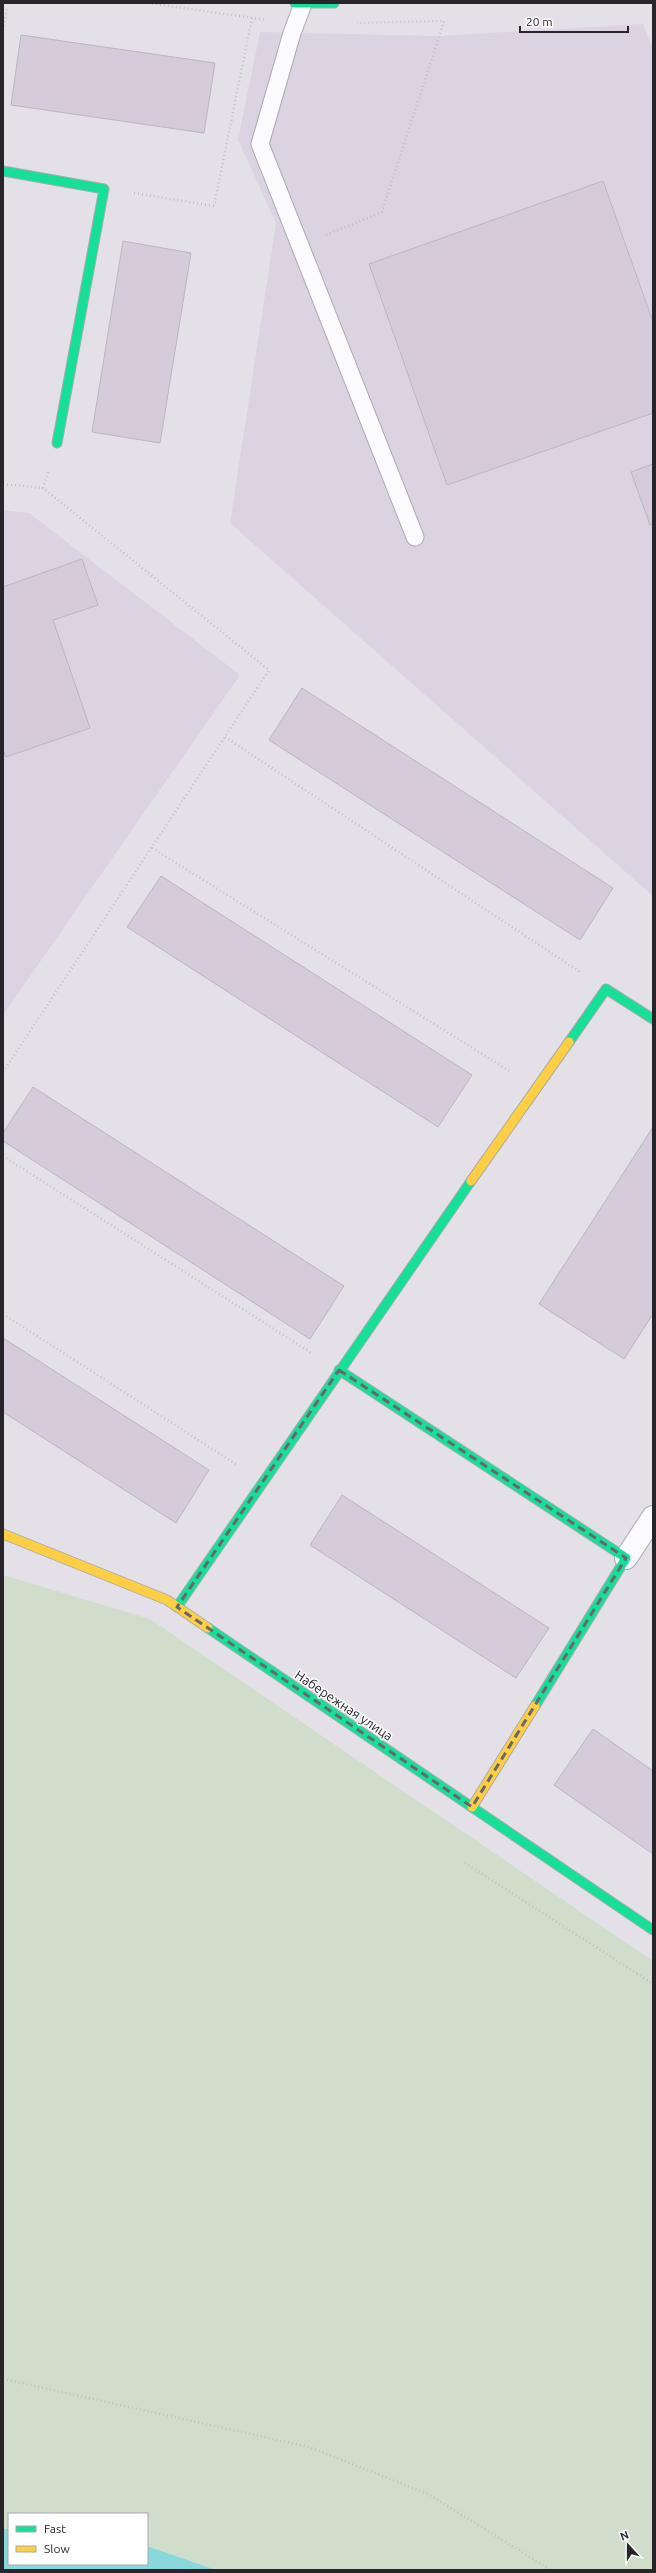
<svg xmlns="http://www.w3.org/2000/svg" width="656" height="2573" viewBox="0 0 656 2573" font-family="Ubuntu,sans-serif">
  <style>
    .built { fill: #dbd3e2 }
    .green { fill: #d0ddca }
    .water { fill: #89d8db }
    .building { fill: #d5cbdb; stroke: #bab7bd }
    .lines { fill: none; stroke-linecap: round; stroke-linejoin: round }
    .lane-casing { stroke: #acaaaf; stroke-width: 19 }
    .street-casing { stroke: #acaaaf; stroke-width: 24 }
    .fast-casing { stroke: #acaaaf; stroke-width: 11 }
    .slow-casing { stroke: #acaaaf; stroke-width: 11 }
    .path { stroke: #c2c0c4; stroke-width: 2.5; stroke-dasharray: 1 3; stroke-linecap: butt }
    .lane { stroke: #fbfafc; stroke-width: 17 }
    .street { stroke: #fbfafc; stroke-width: 22 }
    .fast { stroke: #16e098; stroke-width: 9 }
    .slow { stroke: #ffcf43; stroke-width: 9 }
    .marked { fill: none; stroke: #69666c; stroke-width: 3; stroke-dasharray: 8 5; stroke-linejoin: round }
    .labels { text-anchor: middle; dominant-baseline: central; stroke-width: 3; stroke-linejoin: round; paint-order: stroke }
    .street-label { font-size: 13px; fill: #27252a; stroke: #fff }
  </style>
  <rect width="100%" height="100%" fill="#e4e0e8"/>
  <g class="built">
    <polygon points="643,24 653,49 653,896 230,523 276,223 238,140 260,32 439,36"/>
    <polygon points="3,510 29,513 240,675 3,1015"/>
  </g>
  <polygon class="green" points="3,1575 150,1619 653,1961 653,2570 216,2570 147,2546 147,2514 9,2514 9,2529 3,2529"/>
  <polygon class="water" points="3,2529 9,2529 9,2564 147,2564 147,2546 216,2570 3,2570"/>
  <g class="building">
    <polygon points="21,35 215,63 204,133 11,105"/>
    <polygon points="603,181 653,322 653,413 447,485 369,264"/>
    <polygon points="123,241 191,253 160,443 92,432"/>
    <polygon points="653,464 653,524 650,525 631,472"/>
    <polygon points="82,559 98,605 53,620 90,728 6,757 3,750 3,587"/>
    <polygon points="302,688 613,888 580,940 269,740"/>
    <polygon points="161,876 472,1075 438,1127 127,927"/>
    <polygon points="33,1087 344,1286 310,1339 3,1141 3,1133"/>
    <polygon points="653,1127 653,1314 624,1359 539,1304"/>
    <polygon points="3,1338 209,1470 176,1523 3,1412"/>
    <polygon points="342,1495 549,1628 516,1678 310,1545"/>
    <polygon points="593,1729 653,1771 653,1854 554,1785"/>
  </g>
  <g class="lines">
    <defs>
      <polyline id="lane" points="303,4 292,33 260,144 415,537"/>
      <polyline id="street" points="626,1558 653,1517"/>
      <g id="fast">
        <polyline points="295,3 334,3"/>
        <polyline points="3,171 104,189 57,443"/>
        <polyline points="569,1042 606,989 653,1019"/>
        <polyline points="339,1370 626,1558 535,1706"/>
        <polyline points="177,1607 471,1181"/>
        <polyline points="208,1628 653,1930"/>
      </g>
      <g id="slow">
        <polyline points="471,1181 569,1042"/>
        <polyline points="3,1534 167,1600 208,1628"/>
        <polyline points="472,1807 535,1706"/>
      </g>
    </defs>
    <use href="#lane" class="lane-casing"/>
    <use href="#street" class="street-casing"/>
    <use href="#fast" class="fast-casing"/>
    <use href="#slow" class="slow-casing"/>
    <g class="path">
      <polyline points="148,3 267,20"/>
      <polyline points="3,30 7,9"/>
      <polyline points="134,193 214,206 252,18"/>
      <polyline points="326,235 382,212 444,21 357,23"/>
      <polyline points="3,484 43,488"/>
      <polyline points="225,737 580,972"/>
      <polyline points="152,848 511,1072"/>
      <polyline points="3,1072 269,670 43,488 48,472"/>
      <polyline points="3,1156 313,1354"/>
      <polyline points="3,1314 237,1465"/>
      <polyline points="465,1863 653,1984"/>
      <polyline points="3,2379 309,2447 428,2494 551,2570"/>
    </g>
    <use href="#lane" class="lane"/>
    <use href="#street" class="street"/>
    <use href="#fast" class="fast"/>
    <use href="#slow" class="slow"/>
  </g>
  <path class="marked" d="M339,1370L626,1558L472,1807L177,1607Z"/>
  <g class="labels">
    <g class="street-label">
      <text transform="translate(344 1705) rotate(34)">Набережная улица</text>
    </g>
  </g>
  <rect width="656" height="2573" fill="none" stroke="#27252a" stroke-width="8"/>
  <rect x="8" y="2513" width="140" height="52" fill="#ffffff" stroke="#a9a8aa"/>
  <rect x="16" y="2526" width="20" height="6" fill="#16e098" stroke="#a9a8aa"/>
  <text x="44" y="2533" font-size="12" fill="#27252a">Fast</text>
  <rect x="16" y="2546" width="20" height="6" fill="#ffcf43" stroke="#a9a8aa"/>
  <text x="44" y="2553" font-size="12" fill="#27252a">Slow</text>
  <g transform="translate(628 2545) rotate(339)" stroke="#ffffff" stroke-width="3" paint-order="stroke">
  <path d="M0-3L7 15L0 10L-7 15Z" fill="#27252a"/>
  <text y="-6" font-size="11" font-weight="bold" text-anchor="middle" fill="#27252a">N</text>
  </g>
  <path d="M520 26v6h108v-6" fill="none" stroke="#27252a" stroke-width="2"/>
  <text x="526" y="26" font-size="12" fill="#27252a" stroke="#ffffff" stroke-width="3" paint-order="stroke">20 m</text>
</svg>
